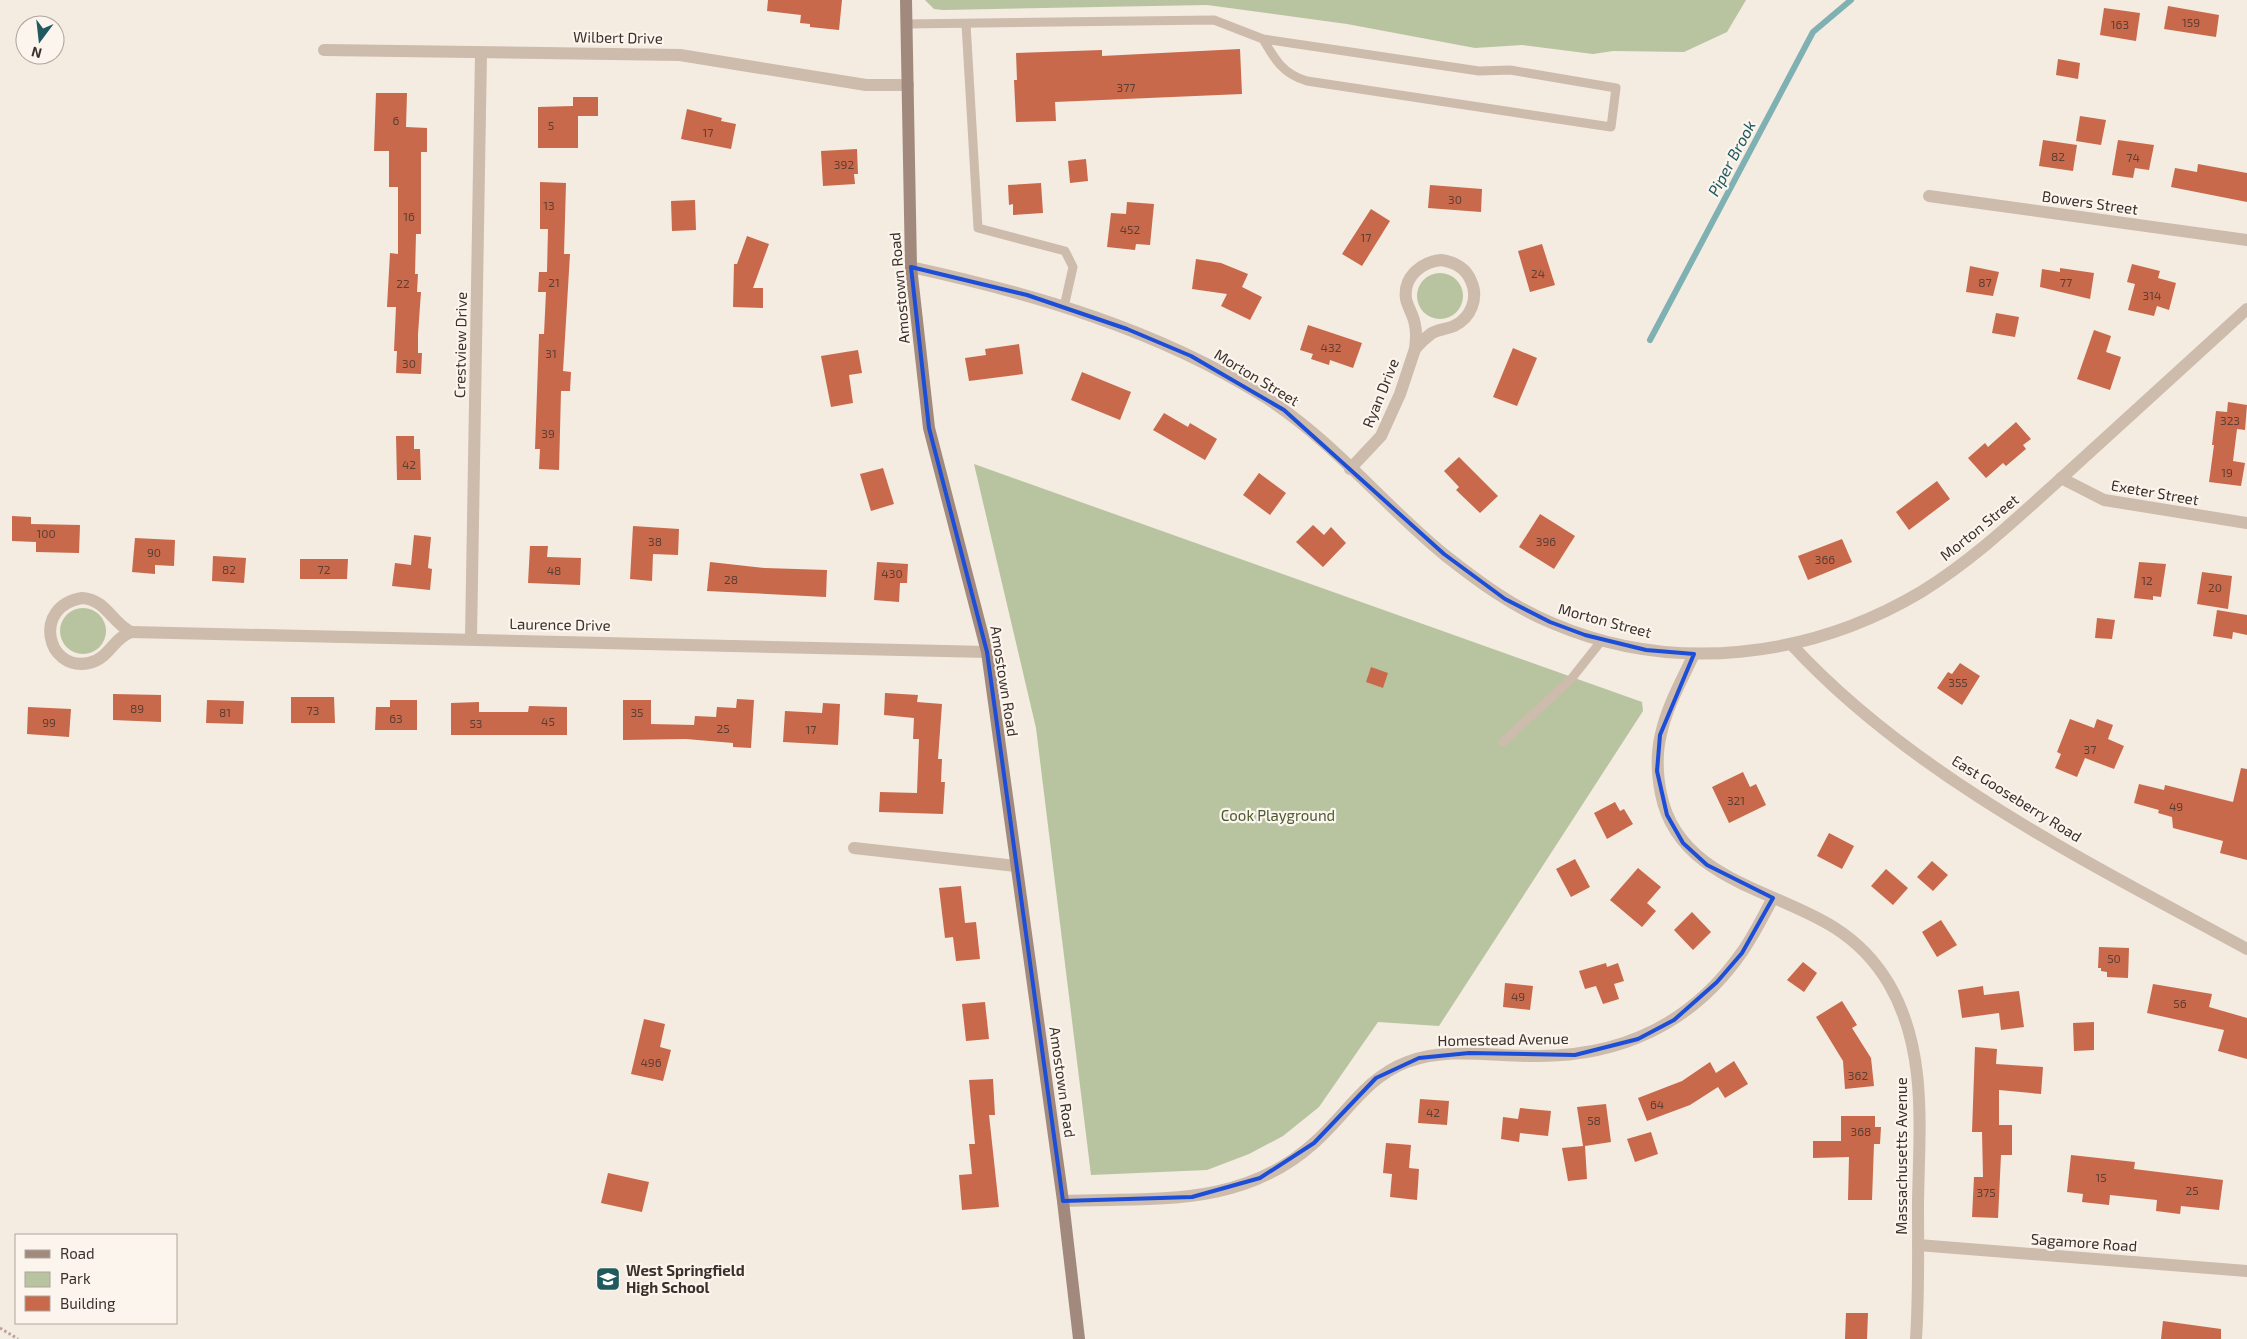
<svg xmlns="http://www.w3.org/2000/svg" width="2247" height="1339" viewBox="0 0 2247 1339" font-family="'Exo 2',sans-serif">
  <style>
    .green { fill: #b8c4a0 }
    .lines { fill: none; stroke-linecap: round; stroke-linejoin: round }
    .stream { stroke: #7fb0b2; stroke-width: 6 }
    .building { fill: #c8694b }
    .path { stroke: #b9a596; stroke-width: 3; stroke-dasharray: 2.5 2.5; stroke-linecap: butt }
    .lane { stroke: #cdbbac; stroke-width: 9 }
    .street { stroke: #cdbbac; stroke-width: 12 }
    .secondary { stroke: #a18a7d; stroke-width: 12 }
    .marked { fill: none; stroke: #1d4ed8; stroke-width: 4; stroke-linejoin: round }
    .labels { text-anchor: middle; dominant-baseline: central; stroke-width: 4.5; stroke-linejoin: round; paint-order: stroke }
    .number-label { font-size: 12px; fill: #5e3e33 }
    .street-label { font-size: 15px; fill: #3b302b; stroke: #fbf5ee }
    .park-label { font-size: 15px; fill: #4a5a2e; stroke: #fbf5ee }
    .poi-label { font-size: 15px; font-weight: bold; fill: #3b302b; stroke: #fbf5ee; text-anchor: start }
    .water-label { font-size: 16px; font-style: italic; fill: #1f5a5e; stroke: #fbf5ee }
  </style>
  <rect width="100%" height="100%" fill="#f4ebe1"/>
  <g class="green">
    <polygon points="925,0 1746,0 1727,32 1684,52 1613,51 1593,54 1522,45 1475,48 1347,24 1207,5 943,10 934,9"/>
    <circle cx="1440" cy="296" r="23"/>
    <polygon points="974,464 1642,702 1643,711 1439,1026 1378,1022 1319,1107 1283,1136 1249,1154 1207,1170 1091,1175 1036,728"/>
    <circle cx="83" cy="631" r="23"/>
  </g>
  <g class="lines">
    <polyline class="stream" points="1650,340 1813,32 1851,0"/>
  </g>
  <g class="building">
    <polygon points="768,0 842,0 839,30 810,27 810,24 800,23 801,15 767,11"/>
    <polygon points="2168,6 2219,15 2216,37 2164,29"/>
    <polygon points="2104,8 2140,13 2136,41 2100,35"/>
    <polygon points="1240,49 1242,94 1055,102 1056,121 1016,122 1014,80 1017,80 1016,53 1102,50 1102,56"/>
    <polygon points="2058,59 2080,63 2078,79 2056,75"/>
    <polygon points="376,93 407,93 406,127 427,128 427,152 421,152 421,234 416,234 415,274 418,274 417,292 421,292 418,334 418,353 422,353 421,374 396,373 397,351 394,351 396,307 387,307 390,253 398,254 398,187 389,187 389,151 374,151"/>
    <polygon points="573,97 598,97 598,116 578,116 578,148 538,148 538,107 573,106"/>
    <polygon points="687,109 722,118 721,121 736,124 731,149 681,139"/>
    <polygon points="2080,116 2106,120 2101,145 2076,141"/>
    <polygon points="2043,140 2077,145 2073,171 2039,166"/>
    <polygon points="2118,140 2154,145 2149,170 2135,168 2133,178 2112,175"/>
    <polygon points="857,149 858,174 854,174 855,184 823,186 821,151"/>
    <polygon points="1086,159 1088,181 1070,183 1068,161"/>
    <polygon points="2198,164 2247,173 2247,202 2171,187 2175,168 2197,172"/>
    <polygon points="540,182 566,183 564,254 570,254 563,371 571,372 570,391 561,391 559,470 539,469 540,449 535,449 539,334 544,334 546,292 538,292 539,272 547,272 548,229 540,229"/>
    <polygon points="1041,183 1043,213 1013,215 1013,204 1009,205 1008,185"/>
    <polygon points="1430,185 1482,189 1481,212 1428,208"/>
    <polygon points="695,200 696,230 672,231 671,201"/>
    <polygon points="1127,202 1154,204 1150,245 1136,244 1135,250 1107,247 1111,213 1126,214"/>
    <polygon points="1371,209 1390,221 1362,266 1342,254"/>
    <polygon points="747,236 769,244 753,288 763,288 763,308 733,307 734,264 737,264"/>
    <polygon points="1542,244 1555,285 1530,292 1518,251"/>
    <polygon points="1196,259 1221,263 1248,274 1242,287 1262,297 1250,320 1221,306 1227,294 1192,289"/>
    <polygon points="2132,264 2160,271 2158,278 2176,283 2169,310 2157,306 2154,316 2128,310 2135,284 2127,282"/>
    <polygon points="1970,266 1999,272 1993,296 1966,292"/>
    <polygon points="2060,268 2094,273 2090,299 2040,287 2042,269 2060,272"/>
    <polygon points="1996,313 2019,317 2015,337 1992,333"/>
    <polygon points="1308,325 1362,343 1353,368 1330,360 1329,365 1311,359 1313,354 1300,350"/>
    <polygon points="2094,330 2111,336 2106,352 2121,357 2110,390 2077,379"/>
    <polygon points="1019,344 1023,374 969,381 965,358 986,355 985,349"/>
    <polygon points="1513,348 1537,358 1517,406 1493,397"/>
    <polygon points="858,350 862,373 849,375 853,403 831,407 821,356"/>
    <polygon points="1082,372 1131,392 1120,420 1071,400"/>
    <polygon points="2228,402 2247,405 2245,430 2237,429 2233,461 2245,463 2241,486 2209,482 2214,445 2212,445 2216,411 2227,412"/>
    <polygon points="1164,413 1188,427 1190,423 1217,439 1205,460 1153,430"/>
    <polygon points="2016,422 2031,439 2023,445 2026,449 2006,466 2003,463 1986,478 1968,458 1985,443 1988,447"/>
    <polygon points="396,436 414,436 414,449 420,449 421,480 397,480"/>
    <polygon points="1459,457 1498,496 1480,513 1456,490 1459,487 1444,471"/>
    <polygon points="883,468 894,504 871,511 860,474"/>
    <polygon points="1259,473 1286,493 1270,515 1243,495"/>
    <polygon points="1937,481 1950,499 1909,530 1896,512"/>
    <polygon points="1540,514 1575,536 1554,569 1519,547"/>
    <polygon points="12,516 31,517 31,524 80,525 79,553 36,552 36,542 12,541"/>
    <polygon points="1313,525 1324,535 1331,527 1346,543 1323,567 1296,542"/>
    <polygon points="633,526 679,529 678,555 653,554 652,581 630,579"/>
    <polygon points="414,535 431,537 428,568 432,569 430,590 392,586 395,563 411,565"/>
    <polygon points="135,538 175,540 174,566 155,565 155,574 132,572"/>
    <polygon points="1842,539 1852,562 1808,580 1798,556"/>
    <polygon points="530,546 548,546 547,557 581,558 580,585 528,583"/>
    <polygon points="213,556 246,558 244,583 212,581"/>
    <polygon points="300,559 348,559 347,579 300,579"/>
    <polygon points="710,562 765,568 827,570 826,597 707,591"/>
    <polygon points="877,562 908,564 907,583 900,583 899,602 874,600"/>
    <polygon points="2139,562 2166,564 2161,597 2153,596 2153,600 2134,598"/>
    <polygon points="2202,572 2232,576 2228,609 2197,604"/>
    <polygon points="2217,610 2247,615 2247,635 2233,632 2232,639 2213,636"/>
    <polygon points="2097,618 2115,620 2112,639 2095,638"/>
    <polygon points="1960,663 1980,676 1962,705 1937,688 1948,672 1952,674"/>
    <polygon points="1371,667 1388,673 1383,688 1366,682"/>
    <polygon points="885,693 918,695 917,702 942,704 938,759 942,759 941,782 945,782 943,814 879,812 880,792 917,793 919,739 913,739 914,718 884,715"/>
    <polygon points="113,694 161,695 161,722 113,720"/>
    <polygon points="291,697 334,697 335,723 291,723"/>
    <polygon points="737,699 754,700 751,748 733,747 733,743 686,739 623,740 623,700 651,700 651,724 694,725 695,716 716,717 717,707 736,708"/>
    <polygon points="207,700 244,701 243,724 206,723"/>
    <polygon points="390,700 417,700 417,730 375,730 376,707 390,707"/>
    <polygon points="479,702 479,712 528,712 529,706 567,707 567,735 451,735 451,703"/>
    <polygon points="823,703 840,704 838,745 783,742 785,711 822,713"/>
    <polygon points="28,707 71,709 69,737 27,734"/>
    <polygon points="2070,719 2094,728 2097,719 2113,725 2108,739 2124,746 2114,769 2085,758 2077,777 2055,768 2061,754 2057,752"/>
    <polygon points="2241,768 2247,769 2247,860 2220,853 2223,841 2173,828 2172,817 2158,813 2159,810 2134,803 2139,784 2164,790 2165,785 2233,802"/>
    <polygon points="1743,772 1750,787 1756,784 1766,805 1729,823 1712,787"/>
    <polygon points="1615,802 1620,811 1624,809 1633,824 1607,839 1594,813"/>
    <polygon points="1829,833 1854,846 1842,869 1817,856"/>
    <polygon points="1575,859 1590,887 1571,897 1556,869"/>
    <polygon points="1932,861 1948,875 1933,891 1917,877"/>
    <polygon points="1638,868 1661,887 1647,903 1656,911 1642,927 1610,900"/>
    <polygon points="1886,869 1908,888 1893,905 1871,886"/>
    <polygon points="961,886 965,923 976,922 980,959 956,961 953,937 945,938 939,888"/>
    <polygon points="1692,912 1711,932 1693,950 1674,930"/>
    <polygon points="1941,920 1957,945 1937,957 1922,932"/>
    <polygon points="2099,947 2129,948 2128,978 2107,977 2107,972 2101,971 2101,968 2098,968"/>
    <polygon points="1803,962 1817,973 1804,992 1787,980"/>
    <polygon points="1606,963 1607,967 1618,963 1624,981 1614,984 1619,999 1603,1004 1596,986 1585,989 1579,971"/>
    <polygon points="1505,983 1533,986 1530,1010 1503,1007"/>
    <polygon points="2153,984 2212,994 2209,1007 2247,1018 2247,1059 2218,1051 2224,1030 2147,1013"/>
    <polygon points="1983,986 1984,995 2019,991 2024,1027 2001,1030 1999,1013 1962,1018 1958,990"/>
    <polygon points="1842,1001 1857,1025 1852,1028 1871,1058 1874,1086 1845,1089 1843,1061 1816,1017"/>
    <polygon points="985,1002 989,1039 966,1041 962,1004"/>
    <polygon points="644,1019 665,1024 660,1047 671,1050 663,1081 631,1074"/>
    <polygon points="2094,1022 2094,1050 2074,1051 2073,1023"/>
    <polygon points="1975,1047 1997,1049 1996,1064 2043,1067 2041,1094 1999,1090 1999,1125 2012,1125 2012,1155 2001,1155 1998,1218 1972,1217 1974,1177 1983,1177 1982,1132 1972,1132"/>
    <polygon points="1734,1061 1748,1084 1725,1098 1718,1087 1690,1105 1647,1121 1638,1098 1682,1081 1710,1062 1716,1073"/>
    <polygon points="993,1079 995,1115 989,1115 999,1207 962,1210 959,1175 972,1174 969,1144 975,1144 969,1080"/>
    <polygon points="1420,1099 1449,1101 1447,1125 1418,1123"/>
    <polygon points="1606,1104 1611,1142 1585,1146 1587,1179 1568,1181 1562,1148 1583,1146 1577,1107"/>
    <polygon points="1520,1108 1551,1111 1548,1136 1520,1133 1519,1142 1501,1139 1503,1117 1518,1119"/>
    <polygon points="1841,1116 1875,1116 1875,1127 1881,1127 1880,1144 1874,1144 1872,1200 1848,1200 1849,1157 1813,1158 1813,1141 1841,1141"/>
    <polygon points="1651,1132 1658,1154 1635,1162 1627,1139"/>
    <polygon points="1386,1143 1411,1145 1409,1168 1419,1169 1417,1200 1390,1197 1392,1174 1383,1173"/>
    <polygon points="2071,1155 2135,1162 2134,1169 2223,1180 2219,1210 2181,1206 2180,1214 2156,1211 2157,1200 2110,1195 2109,1205 2082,1202 2083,1194 2067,1192"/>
    <polygon points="608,1173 649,1182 642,1212 601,1203"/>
    <polygon points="1846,1313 1868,1313 1867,1339 1845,1339"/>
    <polygon points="2163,1321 2221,1329 2221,1339 2161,1339"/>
  </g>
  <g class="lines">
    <polyline class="path" points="0,1328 18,1339"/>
    <g class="lane">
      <path d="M906,24L1214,20L1263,39L1479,71L1510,70L1616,88L1611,127L1307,81C1283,74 1275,60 1263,39"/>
      <polyline points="966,24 978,228 1065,251 1073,267 1064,307"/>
      <polyline points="1503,742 1572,678 1602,640"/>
    </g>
    <g class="street">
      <polyline points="324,50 680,55 866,85 908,85"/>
      <polyline points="1929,196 2247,240"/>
      <path d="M1441,260C1454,262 1466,268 1471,281C1479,298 1471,318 1454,326C1447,329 1439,329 1432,333C1425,338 1420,343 1415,349C1416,341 1417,333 1415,325C1414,316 1408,308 1406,299C1403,277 1421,262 1441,260Z"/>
      <path d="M911,267C1034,294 1156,329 1263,396C1332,439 1383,505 1446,556C1479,582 1513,607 1552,623C1673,675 1810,658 1921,592C1975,559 2020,515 2067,473C2127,418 2187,364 2247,309"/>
      <polyline points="1350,469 1381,436 1400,394 1415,349"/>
      <polyline points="2061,478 2104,500 2247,523"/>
      <path d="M82,598C107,600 111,622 131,632C113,638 109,659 89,663C46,672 32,606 82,598Z"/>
      <polyline points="131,632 987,652"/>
      <polyline points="471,638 481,53"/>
      <path d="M1791,644C1912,776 2091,864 2247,949"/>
      <path d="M1694,654C1682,680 1667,706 1661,734C1656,754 1657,774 1661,794C1678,879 1774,889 1835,928C1857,942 1876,962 1889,984C1928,1051 1919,1129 1918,1204C1918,1249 1919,1294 1916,1339"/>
      <polyline points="854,848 1016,866"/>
      <path d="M1063,1201C1154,1197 1241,1209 1314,1143C1346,1115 1365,1078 1407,1062C1448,1047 1491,1056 1534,1056C1620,1057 1692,1024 1742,952C1754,935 1763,916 1773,898"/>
      <polyline points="1918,1245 2247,1271"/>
    </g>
    <polyline class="secondary" points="906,0 911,267 929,428 987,652 1063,1201 1079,1339"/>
  </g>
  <path class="marked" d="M911,267L1027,295L1127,329L1191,356L1284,410L1444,554L1505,599L1550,622L1585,635L1646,650L1694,654L1660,735L1657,771L1667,815L1683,843L1707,865L1773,898L1742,953L1717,982L1674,1020L1638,1039L1575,1055L1469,1053L1419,1058L1376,1078L1314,1143L1260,1178L1192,1197L1063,1201L987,652L929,428Z"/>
  <defs>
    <symbol id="school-square" viewBox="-11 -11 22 22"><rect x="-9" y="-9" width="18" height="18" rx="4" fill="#1f5a5e" stroke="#fbf5ee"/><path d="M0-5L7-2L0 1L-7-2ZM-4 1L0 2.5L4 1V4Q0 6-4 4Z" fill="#fff"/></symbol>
  </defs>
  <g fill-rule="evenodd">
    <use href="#school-square" x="594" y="1265" width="28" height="28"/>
  </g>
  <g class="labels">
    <g class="number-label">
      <text x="2191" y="22">159</text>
      <text x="2120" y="24">163</text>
      <text x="1126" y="87">377</text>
      <text x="396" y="120">6</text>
      <text x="551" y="125">5</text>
      <text x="708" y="132">17</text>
      <text x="2058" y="156">82</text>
      <text x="2133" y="157">74</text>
      <text x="844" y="164">392</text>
      <text x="1455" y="199">30</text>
      <text x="549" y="205">13</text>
      <text x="409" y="216">16</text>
      <text x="1130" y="229">452</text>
      <text x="1366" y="237">17</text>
      <text x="1538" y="273">24</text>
      <text x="554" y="282">21</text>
      <text x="1985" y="282">87</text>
      <text x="2066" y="282">77</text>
      <text x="403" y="283">22</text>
      <text x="2152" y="295">314</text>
      <text x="1331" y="347">432</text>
      <text x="551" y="353">31</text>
      <text x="409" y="363">30</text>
      <text x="2230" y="420">323</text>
      <text x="548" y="433">39</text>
      <text x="409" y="464">42</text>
      <text x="2227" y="472">19</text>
      <text x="46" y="533">100</text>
      <text x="655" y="541">38</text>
      <text x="1546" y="541">396</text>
      <text x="154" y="552">90</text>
      <text x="1825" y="559">366</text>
      <text x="229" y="569">82</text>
      <text x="324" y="569">72</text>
      <text x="554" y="570">48</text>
      <text x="892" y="573">430</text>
      <text x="731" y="579">28</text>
      <text x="2147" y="580">12</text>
      <text x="2215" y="587">20</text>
      <text x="1958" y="682">355</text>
      <text x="137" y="708">89</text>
      <text x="313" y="710">73</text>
      <text x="225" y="712">81</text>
      <text x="637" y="712">35</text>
      <text x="396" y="718">63</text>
      <text x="548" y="721">45</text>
      <text x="49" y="722">99</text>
      <text x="476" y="723">53</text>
      <text x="723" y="728">25</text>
      <text x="811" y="729">17</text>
      <text x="2090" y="749">37</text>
      <text x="1736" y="800">321</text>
      <text x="2176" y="806">49</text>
      <text x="2114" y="958">50</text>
      <text x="1518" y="996">49</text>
      <text x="2180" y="1003">56</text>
      <text x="651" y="1062">496</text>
      <text x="1858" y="1075">362</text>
      <text x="1657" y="1104">64</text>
      <text x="1433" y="1112">42</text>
      <text x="1594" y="1120">58</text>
      <text x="1861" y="1131">368</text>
      <text x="2101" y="1177">15</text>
      <text x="2192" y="1190">25</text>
      <text x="1986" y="1192">375</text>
    </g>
    <g class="street-label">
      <text transform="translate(618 37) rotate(1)">Wilbert Drive</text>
      <text transform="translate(2090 202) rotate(8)">Bowers Street</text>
      <text transform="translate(899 288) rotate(-95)">Amostown Road</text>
      <text transform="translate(460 345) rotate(-89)">Crestview Drive</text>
      <text transform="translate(1257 377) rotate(31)">Morton Street</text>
      <text transform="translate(1380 393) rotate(-68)">Ryan Drive</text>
      <text transform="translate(2155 492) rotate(10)">Exeter Street</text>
      <text transform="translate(1979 527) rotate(-39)">Morton Street</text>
      <text transform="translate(1605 620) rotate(15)">Morton Street</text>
      <text transform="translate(560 624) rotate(1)">Laurence Drive</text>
      <text transform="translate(1005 681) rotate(81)">Amostown Road</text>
      <text transform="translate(2017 798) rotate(32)">East Gooseberry Road</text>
      <text transform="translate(1503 1039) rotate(-1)">Homestead Avenue</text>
      <text transform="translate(1063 1082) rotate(82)">Amostown Road</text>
      <text transform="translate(1901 1156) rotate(-90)">Massachusetts Avenue</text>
      <text transform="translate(2084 1242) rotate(4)">Sagamore Road</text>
    </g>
    <g class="park-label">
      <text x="1278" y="815">Cook Playground</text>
    </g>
    <g class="poi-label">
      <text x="626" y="1270">West Springfield<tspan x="626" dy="17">High School</tspan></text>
    </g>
    <g class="water-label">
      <text transform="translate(1731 158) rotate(-62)">Piper Brook</text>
    </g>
  </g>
  <rect x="15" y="1234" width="162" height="90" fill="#fbf5ee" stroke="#aea6a0"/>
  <rect x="25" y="1250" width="25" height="8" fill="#a18a7d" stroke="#aea6a0"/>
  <text x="60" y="1259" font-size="15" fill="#3b302b">Road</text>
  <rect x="25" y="1272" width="25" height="15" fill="#b8c4a0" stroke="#aea6a0"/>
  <text x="60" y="1284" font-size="15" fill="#3b302b">Park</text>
  <rect x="25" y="1296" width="25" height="15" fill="#c8694b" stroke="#aea6a0"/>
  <text x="60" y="1309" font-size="15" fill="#3b302b">Building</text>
  <g transform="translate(40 40) rotate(195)"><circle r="24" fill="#fbf5ee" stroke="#aea6a0"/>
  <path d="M0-4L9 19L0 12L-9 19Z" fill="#1f5a5e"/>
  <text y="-8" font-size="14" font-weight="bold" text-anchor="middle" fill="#3b302b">N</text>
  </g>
</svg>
